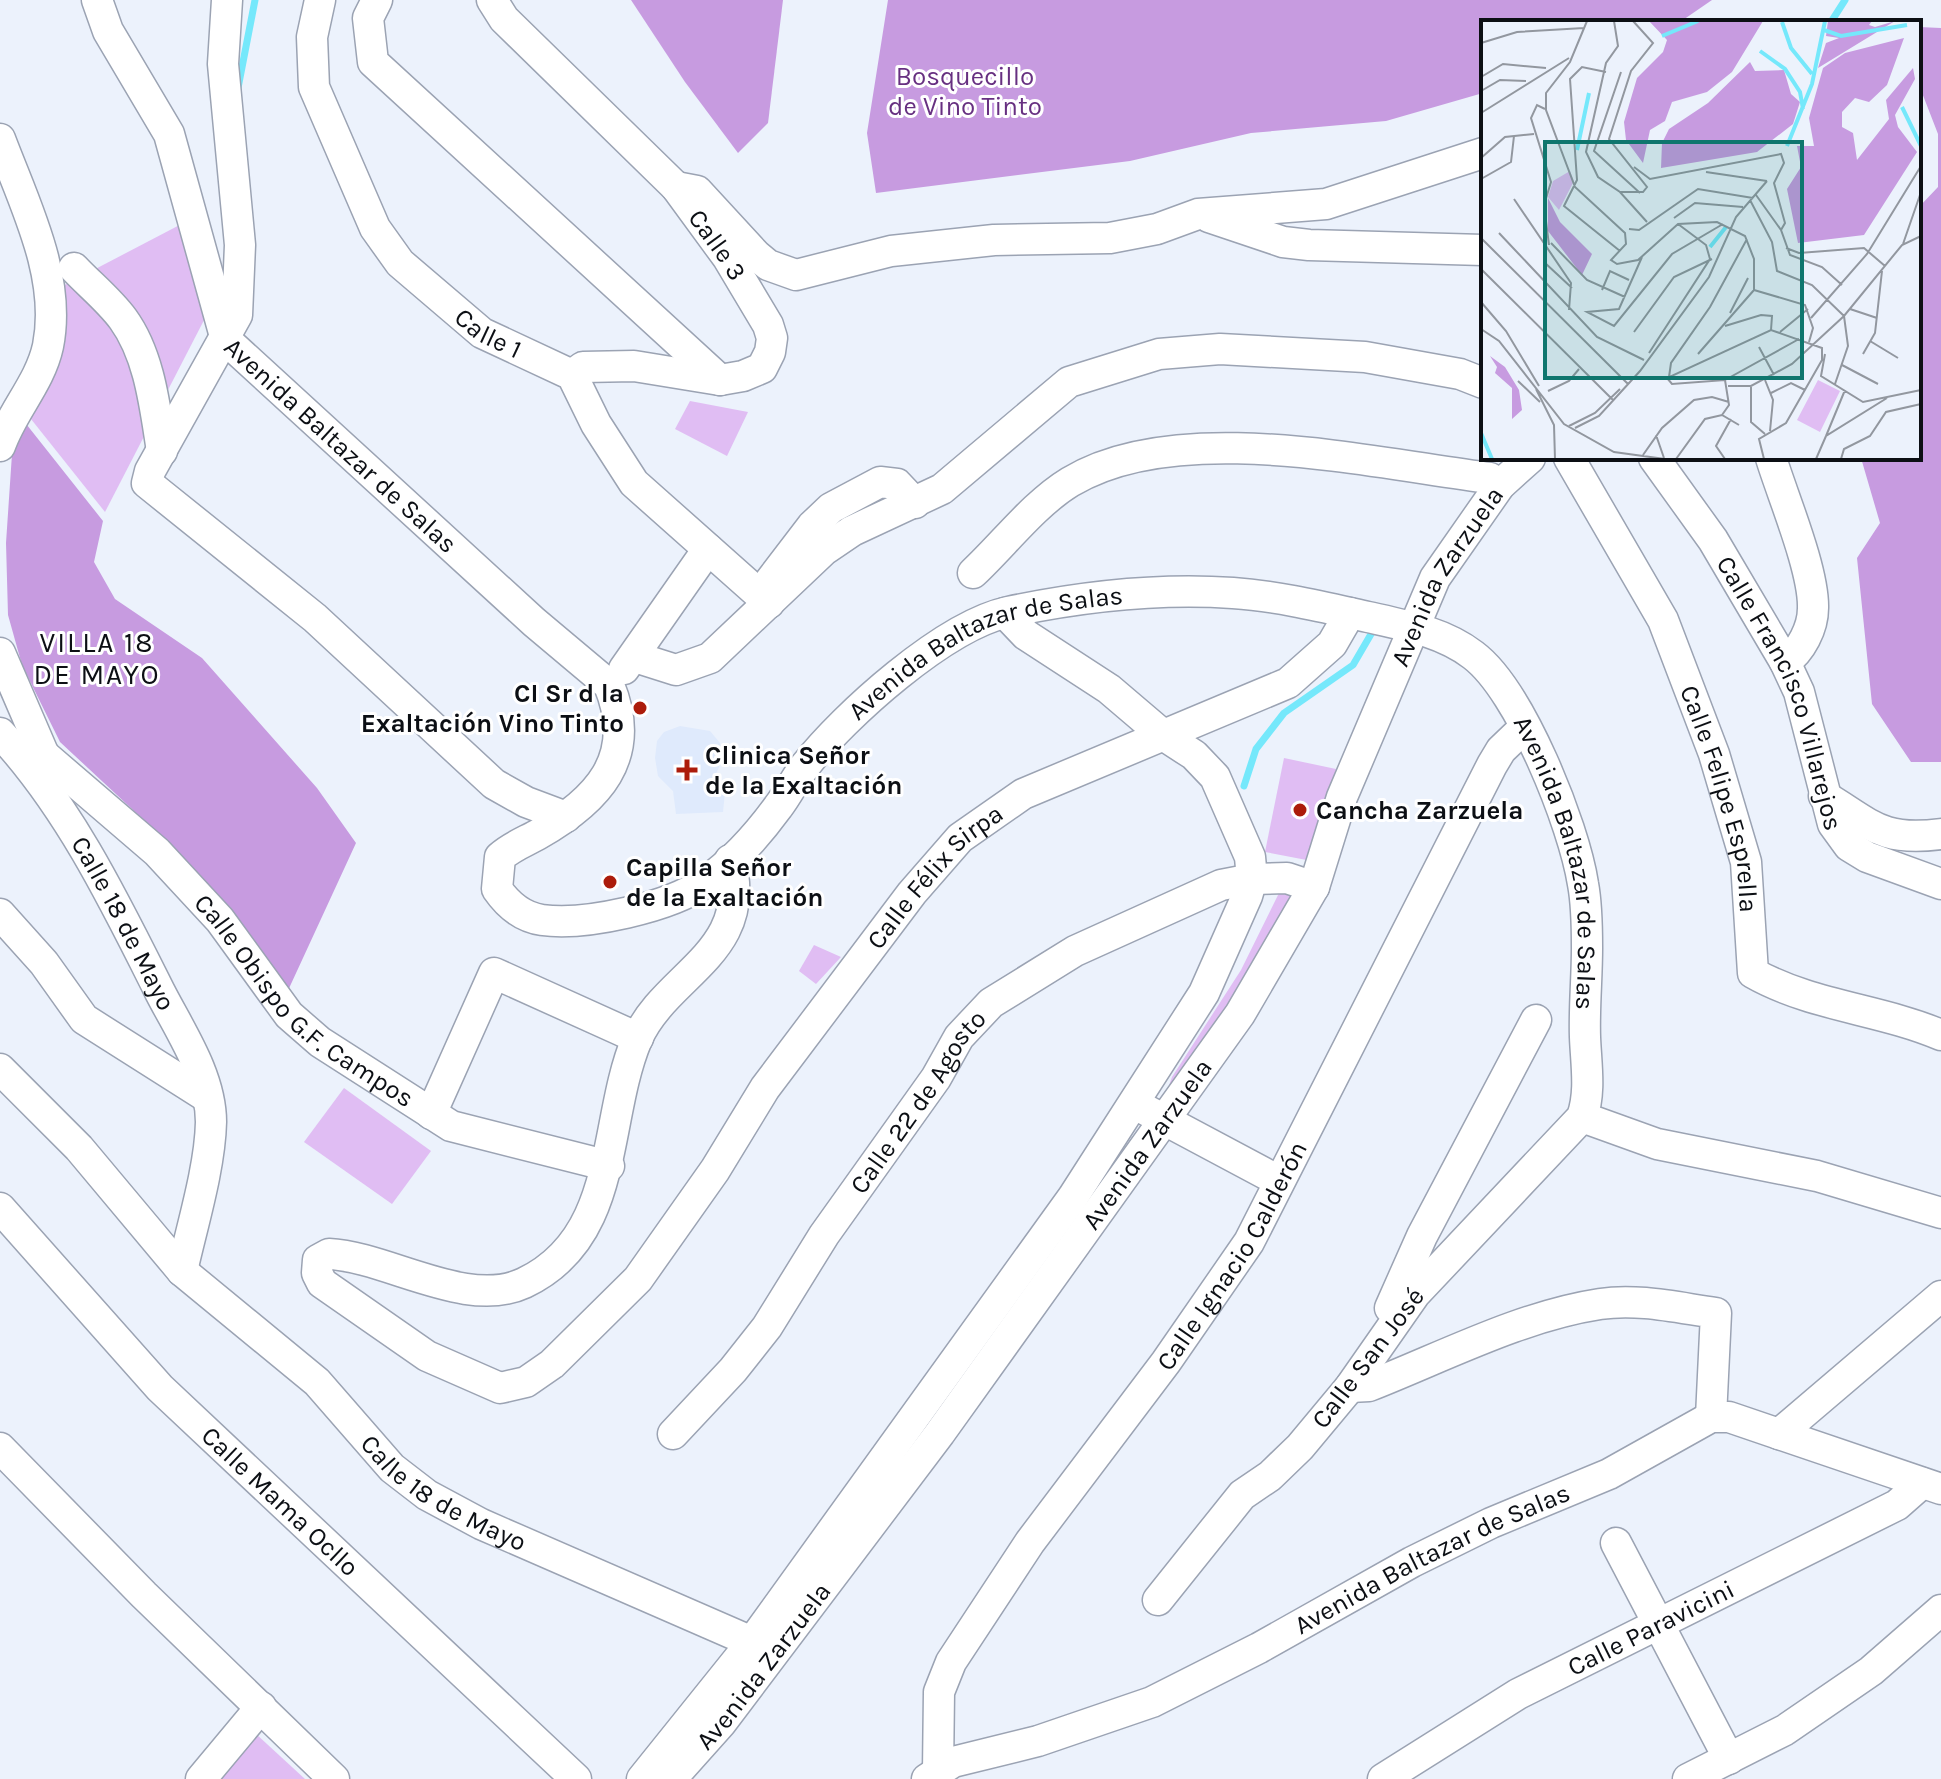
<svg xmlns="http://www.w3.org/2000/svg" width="1941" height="1779" viewBox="0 0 1941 1779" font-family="Karla,sans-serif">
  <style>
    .built { fill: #dfeafc }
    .green { fill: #e0bdf3 }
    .forest { fill: #c79be0 }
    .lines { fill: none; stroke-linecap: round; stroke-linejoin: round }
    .stream { stroke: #75e8fb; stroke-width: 7 }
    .minor-casing { stroke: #9ba3b3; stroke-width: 33 }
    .minor { stroke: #fff; stroke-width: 30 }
    .poi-dot { fill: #ac1c0b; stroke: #fff; stroke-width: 3 }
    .labels { text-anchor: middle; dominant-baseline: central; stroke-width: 6; stroke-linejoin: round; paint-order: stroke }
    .park-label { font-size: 26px; fill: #673081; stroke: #fff }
    .street-label { font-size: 26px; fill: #0c0f14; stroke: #fff }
    .poi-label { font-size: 26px; font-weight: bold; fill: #0c0f14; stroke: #fff; text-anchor: start }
    .neighbourhood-label { font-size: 28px; letter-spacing: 2px; fill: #0c0f14; stroke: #fff }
    .inset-river { fill: none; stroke: #75e8fb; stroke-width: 4 }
    .inset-road { fill: none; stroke: #92979f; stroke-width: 2 }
    .view { fill: #0f766e; fill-opacity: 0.15; stroke: #0f766e; stroke-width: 4 }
    .inset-edge { fill: none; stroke: #0c0f14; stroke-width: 4 }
  </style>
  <rect width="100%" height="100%" fill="#ecf2fc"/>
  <polygon class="built" points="680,726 710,731 720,743 721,763 710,786 725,792 723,812 676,814 673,791 658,776 655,758 657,741 664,732"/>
  <g class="green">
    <polygon points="193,218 218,293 105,512 27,414 59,288"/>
    <polygon points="690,401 748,412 727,456 675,429"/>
    <polygon points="1284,758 1336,769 1317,862 1265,852"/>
    <polygon points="1294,888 1299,906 1166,1094 1172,1077 1241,970 1281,889"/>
    <polygon points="814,945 841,957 816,984 799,971"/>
    <polygon points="344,1088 431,1151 392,1204 304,1142"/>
    <polygon points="255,1733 305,1779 218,1779"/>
  </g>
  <g class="forest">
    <polygon points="631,0 783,0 768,123 738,153 685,82"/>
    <polygon points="888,0 1712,0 1680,22 1483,22 1483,93 1386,121 1251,133 1130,161 876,193 867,133"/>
    <polygon points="1919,27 1941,28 1941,762 1911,762 1872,704 1857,558 1880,523 1861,458 1919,458 1919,207 1938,187 1938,134 1919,85"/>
    <polygon points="23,420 103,521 94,562 115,599 202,658 317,788 356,843 285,997 161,836 60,742 22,665 8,615 6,543 12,454"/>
  </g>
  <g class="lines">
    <g class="stream">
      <polyline points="1831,22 1845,0"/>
      <polyline points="238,88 255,0"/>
      <polyline points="1244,786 1256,749 1284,713 1353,665 1374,629"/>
    </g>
    <defs>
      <g id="minor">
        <path id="s1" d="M97,0L108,31L169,134L226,340L534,622L609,685C639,758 597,801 537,835C524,842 511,847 500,857L497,889C508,905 522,917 542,920C585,926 671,907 705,882C732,863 759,833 778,807C788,794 795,779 805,766C845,715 944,626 1008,612C1079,597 1160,588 1233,593C1278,596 1323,607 1368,617C1404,625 1443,632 1473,655C1520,690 1574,825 1583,884C1587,905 1587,927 1587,948C1587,978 1584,1008 1585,1037C1586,1064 1591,1092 1582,1117L1415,1294L1350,1387L1300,1447L1270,1476L1242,1495L1158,1600"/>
        <polyline points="227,0 223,64 240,245 237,315 150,471 147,483 315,618 494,784 526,802 566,817"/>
        <path id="s2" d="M320,0L312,37L314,87L375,228L400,263L482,333L572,375L596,424L634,483L769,603"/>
        <polyline points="377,0 368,18 373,62 720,380"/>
        <path id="s3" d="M492,0L504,19L676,187L728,258L768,325L772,338L770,352L762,368L743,376L720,380L634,366L583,367L572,375"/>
        <path d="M0,139C24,203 62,276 48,346C40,383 12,411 0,446"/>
        <polyline points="676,187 697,191 756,255 768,265 796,275 891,251 994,240 1110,238 1157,229 1198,214 1326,204 1483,153"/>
        <polyline points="1209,217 1283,242 1309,245 1483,250"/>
        <path d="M74,268C90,285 109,300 123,319C150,356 155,408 162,451"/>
        <path id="s4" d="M1569,458L1663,620L1714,754L1746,862L1753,973C1811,1006 1880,1009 1941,1035"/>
        <path id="s5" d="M1654,458L1713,540L1785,662L1799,692L1833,824L1849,846L1867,857L1941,884"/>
        <path d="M1771,458C1783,497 1814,570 1813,608C1813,628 1801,651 1785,662"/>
        <path d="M973,573C1004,544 1034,504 1070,482C1177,417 1371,463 1490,478L1500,485"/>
        <polyline points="770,581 812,526 831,508 880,482 897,484 915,503"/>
        <polyline points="0,653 44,755 44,763 37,771"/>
        <polyline points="635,657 676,670 710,658 824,550 852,531 942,489 1069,382 1159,354 1220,349 1365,357 1460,374 1483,383"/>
        <polyline points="624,669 708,549"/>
        <path id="s6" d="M0,733C69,807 115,902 160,992C180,1031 211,1076 211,1122C210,1168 192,1226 182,1271"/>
        <path id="s7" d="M44,755L157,852L220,920L289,1015L320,1042L451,1126L609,1166"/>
        <path d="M1824,796C1871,824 1881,842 1941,834"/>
        <path id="s8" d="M730,860C755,953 666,973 637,1039C602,1122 621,1237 524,1283C467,1310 388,1257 329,1254L318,1260L317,1273L322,1283L427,1356L500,1388L526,1382L552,1364L638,1279L715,1170L765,1088L912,893L960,838L1023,794L1288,683L1332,644L1350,613"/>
        <polyline points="0,914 44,963 84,1019 207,1097"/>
        <path id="s9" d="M0,1069L79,1148L182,1271L317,1382L392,1468L427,1495L481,1524L752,1642"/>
        <polyline points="1144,1109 1279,1181"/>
        <polyline points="431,1114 494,973 638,1038"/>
        <polyline points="1582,1117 1657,1144 1817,1176 1941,1213"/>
        <path id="s10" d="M0,1208L160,1388L576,1779"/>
        <polyline points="1390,1308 1422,1236 1536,1020"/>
        <path d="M1350,1387L1369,1386C1443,1357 1521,1316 1600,1304C1638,1298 1679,1308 1716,1313L1711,1417"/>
        <path id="s11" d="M673,1434L733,1370L767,1327L824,1235L936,1078L959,1037L991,1003L1075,951L1221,885L1252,879L1287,878L1314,887"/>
        <polyline points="1779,1434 1941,1296"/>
        <polyline points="0,1448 144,1595 334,1779"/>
        <polyline points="1616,1543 1729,1759"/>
        <path id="s12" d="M938,1771L939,1692L951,1662L1030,1542L1166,1362L1249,1242L1492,765L1501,750L1525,727"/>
        <polyline points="201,1779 261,1707"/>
        <polyline points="642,1779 752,1642 1073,1197 1204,993 1247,896 1252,879 1250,857 1215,777 1194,755 1163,735 1109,689 1026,635 1005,613"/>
        <path id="s13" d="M671,1779L721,1723L940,1433L1240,1014L1314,887L1342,797L1435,578L1500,485L1530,458"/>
        <path id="s14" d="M927,1779L953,1762L1038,1741L1152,1702L1259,1648L1412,1562L1491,1523L1609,1474L1711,1417H1729L1941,1489"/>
        <path id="s15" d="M1383,1779L1518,1694L1897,1505L1922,1483"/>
        <polyline points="1688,1779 1785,1730 1871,1671 1941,1610"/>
      </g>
    </defs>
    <use href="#minor" class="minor-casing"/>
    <use href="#minor" class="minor"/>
  </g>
  <g class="poi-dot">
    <circle cx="640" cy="708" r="8"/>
    <path d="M683 758h8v8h8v8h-8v8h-8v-8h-8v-8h8z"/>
    <circle cx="1300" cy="810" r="8"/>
    <circle cx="610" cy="882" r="8"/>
  </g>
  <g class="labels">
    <g class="park-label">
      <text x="965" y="76">Bosquecillo<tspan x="965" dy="30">de Vino Tinto</tspan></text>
    </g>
    <g class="street-label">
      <text stroke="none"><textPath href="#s3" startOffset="334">Calle 3</textPath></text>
      <text stroke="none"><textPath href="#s2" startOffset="398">Calle 1</textPath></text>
      <text stroke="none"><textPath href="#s1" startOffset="522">Avenida Baltazar de Salas</textPath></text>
      <text stroke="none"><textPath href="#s13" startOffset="1440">Avenida Zarzuela</textPath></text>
      <text stroke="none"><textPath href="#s1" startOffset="1746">Avenida Baltazar de Salas</textPath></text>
      <text stroke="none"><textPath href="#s5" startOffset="270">Calle Francisco Villarejos</textPath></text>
      <text stroke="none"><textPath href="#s4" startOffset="376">Calle Felipe Esprella</textPath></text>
      <text stroke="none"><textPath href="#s1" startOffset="2490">Avenida Baltazar de Salas</textPath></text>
      <text stroke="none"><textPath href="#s8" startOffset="1618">Calle Félix Sirpa</textPath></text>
      <text stroke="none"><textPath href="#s6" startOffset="228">Calle 18 de Mayo</textPath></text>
      <text stroke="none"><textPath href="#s7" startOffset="360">Calle Obispo G.F. Campos</textPath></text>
      <text stroke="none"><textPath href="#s11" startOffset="414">Calle 22 de Agosto</textPath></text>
      <text stroke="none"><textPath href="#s13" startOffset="794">Avenida Zarzuela</textPath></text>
      <text stroke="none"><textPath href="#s12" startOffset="606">Calle Ignacio Calderón</textPath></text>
      <text transform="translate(1368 1358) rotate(-53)">Calle San José</text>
      <text stroke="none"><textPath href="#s9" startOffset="618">Calle 18 de Mayo</textPath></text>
      <text stroke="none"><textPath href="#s10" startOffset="406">Calle Mama Ocllo</textPath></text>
      <text stroke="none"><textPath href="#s14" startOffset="554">Avenida Baltazar de Salas</textPath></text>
      <text stroke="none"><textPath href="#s15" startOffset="308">Calle Paravicini</textPath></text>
      <text stroke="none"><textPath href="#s13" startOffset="146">Avenida Zarzuela</textPath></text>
    </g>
    <g class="poi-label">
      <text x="624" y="693" text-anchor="end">CI Sr d la<tspan x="624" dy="30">Exaltación Vino Tinto</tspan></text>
      <text x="705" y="755">Clinica Señor<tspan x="705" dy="30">de la Exaltación</tspan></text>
      <text x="1316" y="810">Cancha Zarzuela</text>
      <text x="626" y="867">Capilla Señor<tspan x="626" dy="30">de la Exaltación</tspan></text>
    </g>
    <g class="neighbourhood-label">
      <text x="97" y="642">VILLA 18<tspan x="97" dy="32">DE MAYO</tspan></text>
    </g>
  </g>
  <g transform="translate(1481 20)">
    <rect width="440" height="440" fill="#ecf2fc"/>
    <path d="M89,151L93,161L78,190L67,177L72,161ZM337,360L359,371L339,412L316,400Z" fill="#e0bdf3"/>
    <path d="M168,1H282L251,52L226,72L191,82L184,101L169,110L162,143L145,120L143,102L156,58L182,32L186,20ZM347,1H391L388,5L394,7L414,1L337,48L345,23L358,18L345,16ZM423,18L406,65L388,82L374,78L361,92V107L372,113L376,140L408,99L405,80L432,48L434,59L414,95L417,107L436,132L383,215L317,223L306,169L320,147L316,126H333L328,98L342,48L364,33ZM269,42L274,51L303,50L310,74L319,82L312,104L276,132L180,148L181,123L188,109L227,83ZM67,178L79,202L111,234L101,255L67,211ZM9,336L24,347L38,370L41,390L31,399V368L14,353L16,347Z" fill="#c79be0"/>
    <path class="inset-river" d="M301,2L310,28L331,54M343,10L360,16L426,5M181,16L217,1M279,31L304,49L319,72L322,89M421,87L440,126M306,126L331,64L344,1M96,130L108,73M229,227L245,207M0,413L11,439"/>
    <path class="inset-road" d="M106,1L89,42L65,73V90L94,167L144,213L145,224L130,240L136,244L157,240L197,204L236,202L264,216L273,239V270M133,1L137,26L125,43L105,132L117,157L139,172L166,202M0,23L36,12L103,8M125,52L101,47L89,59L96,160L83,186L139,231M140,52L113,131L159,173M0,57L22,44L65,48M0,71L19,60L45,61M64,89L56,85L50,98L70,162L63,185L68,225M0,93L88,38M0,138L24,117L53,114M153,147L169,159L300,134L303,143L293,163L304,203L300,210M225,152L286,161M0,159L30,142L33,116M139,172H162L166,167L128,119L150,51L172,23L152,1M275,175L300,210L309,235L341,247L361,265M33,179L90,263L88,290M269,180L291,222L296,251L331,265L363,296L367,326L354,364M193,198L214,183L262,187M148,209L158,210L217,169L272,178M18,213L116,317L163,340M0,218L147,364M70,223L106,260L144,277M422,224L440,172M305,228L318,233L383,228L404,246M161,237L138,289L106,292L133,306L191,234L242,204M63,242L91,268M0,249L132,380M121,270L129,251L148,260M273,270L324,285L332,308L328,322M0,282L25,311L58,366M369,289L396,298M249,293L267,258M330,298L386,234L440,146M244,306L280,295L291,296L290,310M0,309L18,321L83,404L133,432L184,439M153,312L193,257L231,239M299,312L327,289M389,321L417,338M278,327L293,355M168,333L229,239L225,225L197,204M217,334L273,270M344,334L340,356L382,382L440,370M382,334L394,313L401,251M361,345L397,364M188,357L190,343L229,287L266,219M244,360L318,319M284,360L292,380L289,411M37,361L59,382M247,366H270L311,344L363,296L421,225L440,216M270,366V402L284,414M55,369L73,405L74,439M67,371L88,361L98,349M290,373L310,363L324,370M241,395L248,385L244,360L191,364L186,358L290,310L341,328V340L305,403L278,419L283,439M88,406L114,393L139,369M94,408L118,396L159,351L228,257L255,197L286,161M175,415L183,438M345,416L364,370M162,435L181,408L213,380L231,377L248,382M195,439L224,399L241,395L258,405M244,439L235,426L250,399M335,439L345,416L406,378M360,439L363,429L389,416L405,392L440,384"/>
    <path class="view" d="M64,122H321V358H64Z"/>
    <rect width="440" height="440" class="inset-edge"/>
  </g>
</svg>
